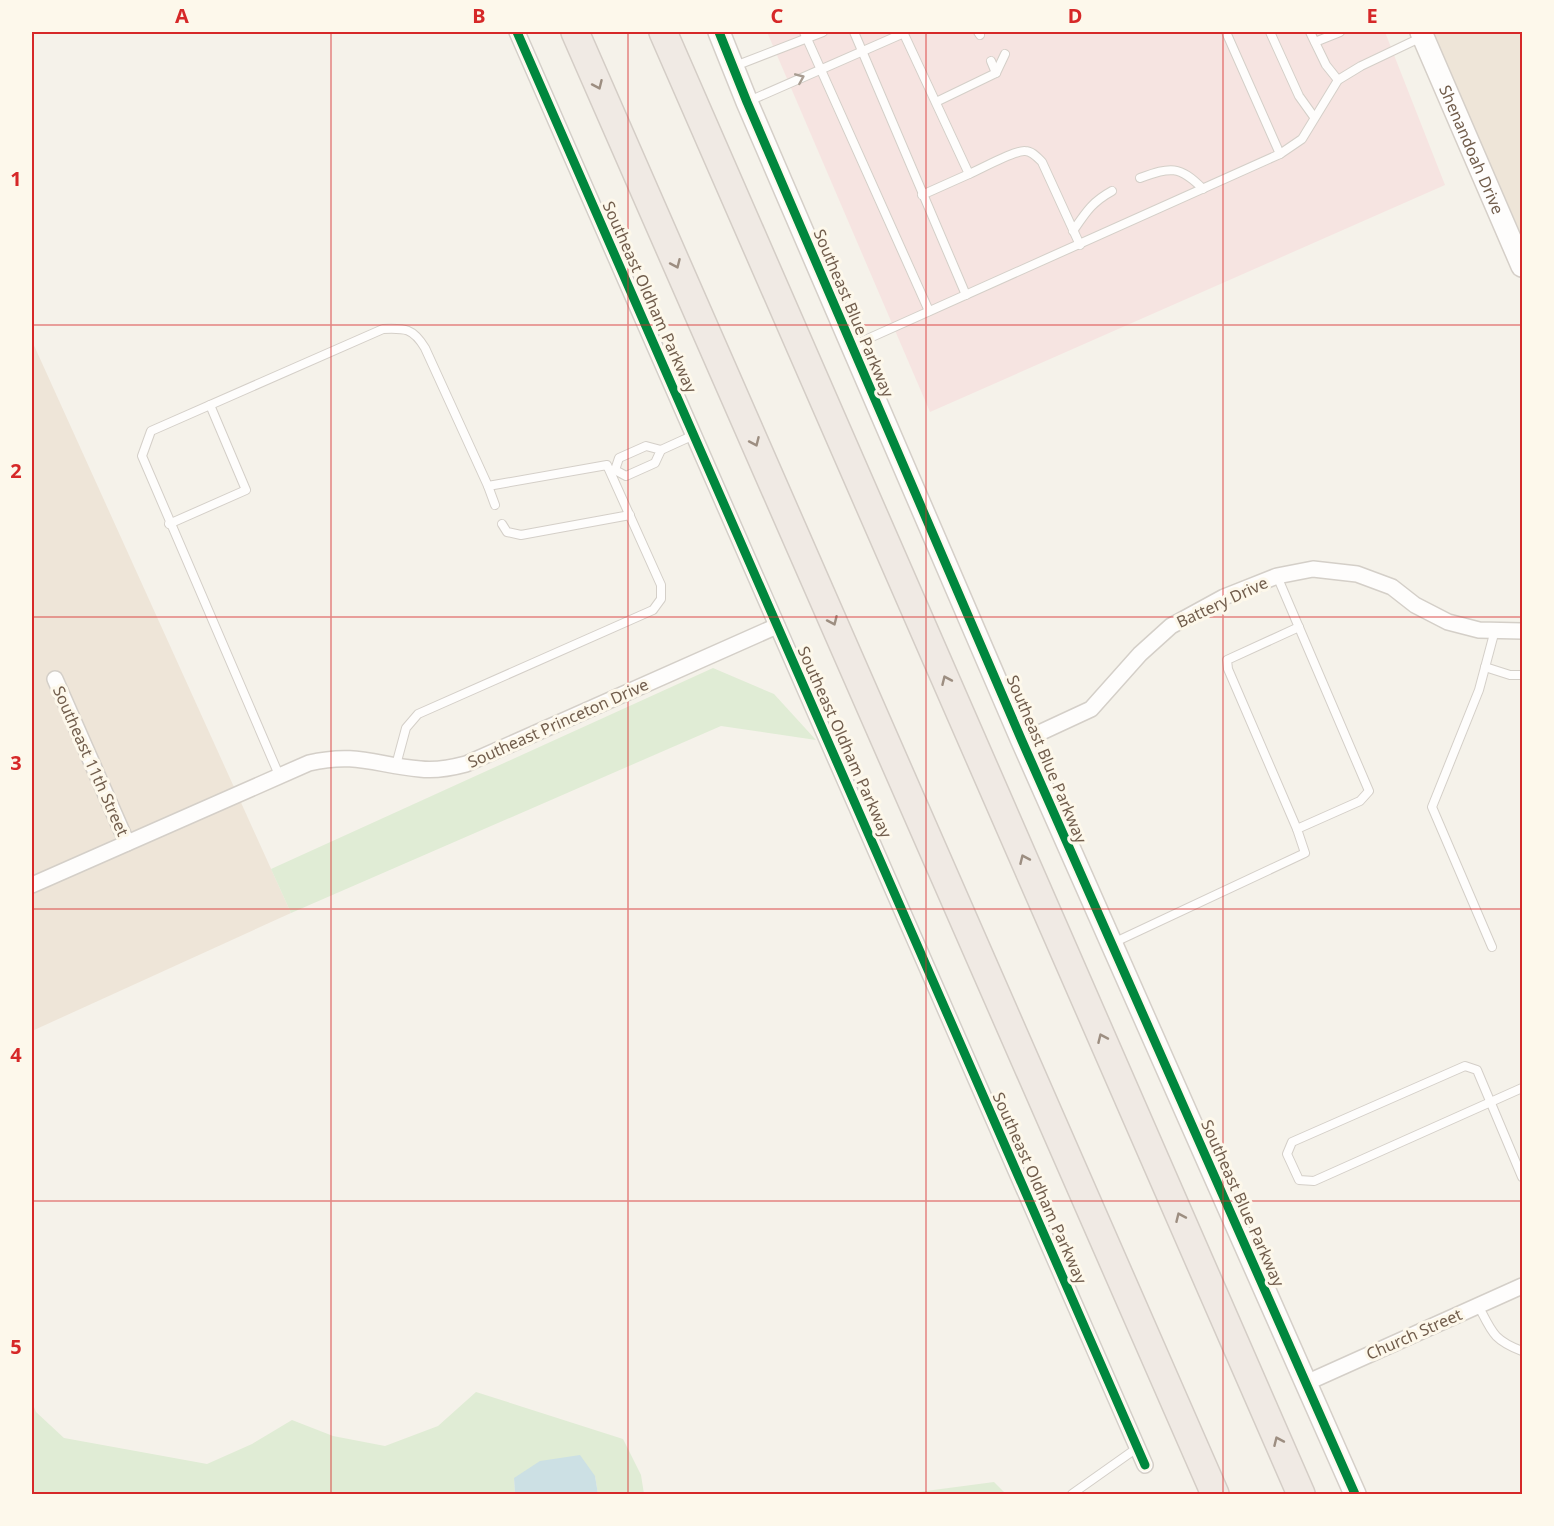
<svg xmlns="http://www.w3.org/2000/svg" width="1554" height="1526" viewBox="0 0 1554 1526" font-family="'Noto Sans',sans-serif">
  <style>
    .residential { fill: #eee5d8 }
    .medical { fill: #f6e4e1 }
    .green { fill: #e0ecd5 }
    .water { fill: #cce0e4 }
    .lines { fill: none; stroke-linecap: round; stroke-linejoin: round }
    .lane-casing { stroke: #d4cfc8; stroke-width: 10 }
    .street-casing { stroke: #d4cfc8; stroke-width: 18 }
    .secondary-casing { stroke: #d5cfc8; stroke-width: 24 }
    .highway-casing { stroke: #d4cdc6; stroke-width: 30 }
    .lane { stroke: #fefdfc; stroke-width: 8 }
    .street { stroke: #fefdfc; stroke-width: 15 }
    .secondary { stroke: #fefdfc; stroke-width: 21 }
    .highway { stroke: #f0eae4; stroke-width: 27 }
    .cycleway-casing { stroke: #fdf8eb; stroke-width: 13 }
    .cycleway { stroke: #00873e; stroke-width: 9 }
    .oneway { stroke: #a99d92 }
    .oneway2 { stroke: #9d8e81 }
    .grid { fill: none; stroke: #d62828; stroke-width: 1.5; stroke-opacity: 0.55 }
    .labels { text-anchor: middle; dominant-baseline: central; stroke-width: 6; stroke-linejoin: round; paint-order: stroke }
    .street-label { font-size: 16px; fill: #715d4c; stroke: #fdf8eb }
    .neatline { fill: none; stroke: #d62828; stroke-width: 2 }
    .grid-label { font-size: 20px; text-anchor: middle; font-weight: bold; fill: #d62828 }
  </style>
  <rect width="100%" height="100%" fill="#f5f2ea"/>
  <g class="residential">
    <polygon points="1432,32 1522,32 1522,236"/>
    <polygon points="32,341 291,913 32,1031"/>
  </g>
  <polygon class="medical" points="767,32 1385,32 1445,185 930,412"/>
  <g class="green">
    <polygon points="713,668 774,694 816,740 721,726 291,913 271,869"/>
    <polygon points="476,1392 623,1439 641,1475 644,1494 598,1494 595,1476 514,1478 515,1494 32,1494 32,1402 36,1412 64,1438 207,1464 252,1444 292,1420 333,1436 385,1446 438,1426"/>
    <polygon points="994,1482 1006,1494 903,1494"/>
  </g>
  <polygon class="water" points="580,1455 595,1476 598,1494 515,1494 514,1478 540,1461"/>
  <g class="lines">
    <defs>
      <g id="lane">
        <polyline points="804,32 929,311"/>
        <polyline points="854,32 966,295"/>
        <polyline points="903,32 969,174 922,195"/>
        <polyline points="978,32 980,35"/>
        <polyline points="1226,32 1280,154"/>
        <polyline points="1270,32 1299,96 1314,117"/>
        <polyline points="1310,32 1326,65 1338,80"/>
        <polyline points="1315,42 1340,32"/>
        <polyline points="991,61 996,73"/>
        <polyline points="735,66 823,32"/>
        <polyline points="749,101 904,33"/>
        <polyline points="936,102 996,73 1005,54"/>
        <path d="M969,174C981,169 1015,150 1025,151C1032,151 1037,157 1042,162L1080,245"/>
        <path d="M1140,178C1171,167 1179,165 1203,189"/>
        <path d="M1073,231C1086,212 1092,202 1112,191"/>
        <polyline points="854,345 1280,154 1302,139 1338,80 1361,66 1422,37"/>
        <polyline points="661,450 694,435"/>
        <polyline points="611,472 615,470 626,476 655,463 661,450 646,446 619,458 615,470"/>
        <polyline points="488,486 495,505"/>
        <polyline points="169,524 246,490 210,405"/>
        <polyline points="502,524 507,532 521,535 630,515"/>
        <polyline points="1485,667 1510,675 1522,675"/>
        <path d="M279,775L142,456L151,431L383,329C405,328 413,328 425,348L488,486L607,465L661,585V599L653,610L418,714L406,728L396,765"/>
        <polyline points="1297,829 1228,669 1227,660 1299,627"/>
        <polyline points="1113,943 1305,853 1297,829 1360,801 1369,791 1277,576"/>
        <polyline points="1492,947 1432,807 1479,690 1495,630"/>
        <polyline points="1522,1088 1314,1181 1299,1180 1287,1154 1292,1142 1465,1066 1477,1070 1522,1177"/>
        <path d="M1478,1305C1492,1332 1493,1340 1522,1351"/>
        <polyline points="1072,1494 1137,1448"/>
      </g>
      <g id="street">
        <polyline points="517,32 1145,1465"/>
        <polyline points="55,679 127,843"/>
        <polyline points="1022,741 1091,709 1140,654 1171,626 1224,597 1277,576 1313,569 1357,574 1392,587 1415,605 1448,622 1479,630 1522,631"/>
        <path d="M32,885L309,763C356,752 376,765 420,769C436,771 451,768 466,764L777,626"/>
        <polyline points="1306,1383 1522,1286"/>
      </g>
      <g id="secondary">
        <polyline points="719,32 747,102 1022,741 1355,1494"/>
        <path id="s1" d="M1421,32L1522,266"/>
      </g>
      <g id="highway">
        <polyline points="575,32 1215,1494"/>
        <polyline points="663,32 1301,1494"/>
      </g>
    </defs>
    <use href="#lane" class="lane-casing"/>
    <use href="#street" class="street-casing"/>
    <use href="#secondary" class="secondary-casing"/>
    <use href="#highway" class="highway-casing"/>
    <use href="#lane" class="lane"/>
    <use href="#street" class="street"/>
    <use href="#secondary" class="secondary"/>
    <use href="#highway" class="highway"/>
    <defs>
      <g id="cycleway">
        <polyline points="517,32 1145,1465"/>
        <polyline points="719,32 747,102 1022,741 1355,1494"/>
      </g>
    </defs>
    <use href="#cycleway" class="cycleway-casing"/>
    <use href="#cycleway" class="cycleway"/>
  </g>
  <defs><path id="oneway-chevron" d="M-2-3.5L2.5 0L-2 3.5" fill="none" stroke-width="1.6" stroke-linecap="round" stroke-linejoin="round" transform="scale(1.5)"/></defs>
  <use class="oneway" href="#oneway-chevron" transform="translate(800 78) rotate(-23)"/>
  <g class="oneway2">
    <use href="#oneway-chevron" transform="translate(598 85) rotate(66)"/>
    <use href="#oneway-chevron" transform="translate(676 264) rotate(66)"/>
    <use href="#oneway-chevron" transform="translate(755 442) rotate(66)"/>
    <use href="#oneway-chevron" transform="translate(833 621) rotate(66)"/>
    <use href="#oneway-chevron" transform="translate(946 680) rotate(-114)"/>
    <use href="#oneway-chevron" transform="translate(1024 859) rotate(-114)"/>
    <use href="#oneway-chevron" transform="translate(1102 1038) rotate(-114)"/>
    <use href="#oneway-chevron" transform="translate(1180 1217) rotate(-114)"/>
    <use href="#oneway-chevron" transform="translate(1278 1441) rotate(-114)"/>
  </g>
  <path class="grid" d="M331,32V1494M628,32V1494M926,32V1494M1223,32V1494M32,325H1522M32,617H1522M32,909H1522M32,1201H1522"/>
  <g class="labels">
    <g class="street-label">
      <text stroke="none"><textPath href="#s1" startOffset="128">Shenandoah Drive</textPath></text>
      <text transform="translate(650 297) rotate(66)">Southeast Oldham Parkway</text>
      <text transform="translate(854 313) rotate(67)">Southeast Blue Parkway</text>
      <text transform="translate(1222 602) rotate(-25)">Battery Drive</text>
      <text transform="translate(558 723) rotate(-24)">Southeast Princeton Drive</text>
      <text transform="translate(845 742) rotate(66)">Southeast Oldham Parkway</text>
      <text transform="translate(1047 759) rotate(67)">Southeast Blue Parkway</text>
      <text transform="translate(91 761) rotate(66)">Southeast 11th Street</text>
      <text transform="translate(1040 1188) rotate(66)">Southeast Oldham Parkway</text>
      <text transform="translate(1243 1203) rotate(66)">Southeast Blue Parkway</text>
      <text transform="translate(1414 1334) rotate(-24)">Church Street</text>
    </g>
  </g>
  <rect width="1554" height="1526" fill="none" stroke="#fdf8eb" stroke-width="66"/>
  <rect x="33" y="33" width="1488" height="1460" class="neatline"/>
  <g class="grid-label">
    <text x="182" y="23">A</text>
    <text x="479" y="23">B</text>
    <text x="777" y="23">C</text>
    <text x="1075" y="23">D</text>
    <text x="1372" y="23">E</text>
    <text x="16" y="186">1</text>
    <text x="16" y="478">2</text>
    <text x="16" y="770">3</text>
    <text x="16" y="1062">4</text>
    <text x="16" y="1354">5</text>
  </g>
</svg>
